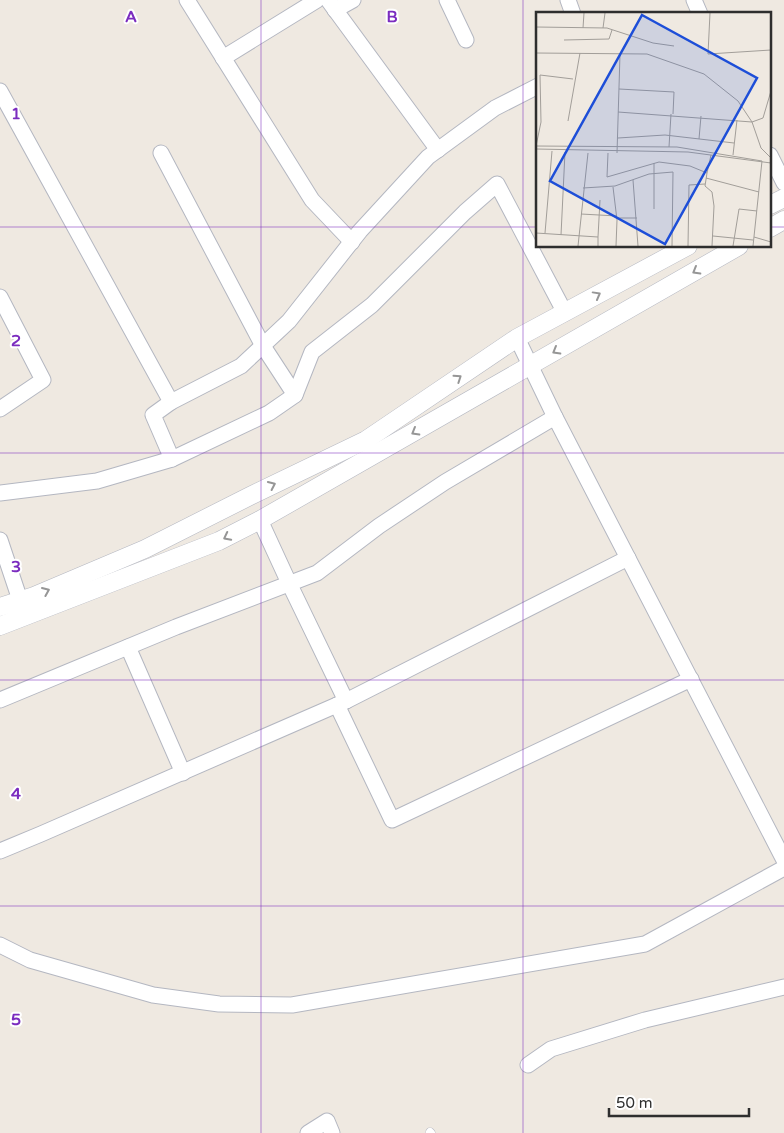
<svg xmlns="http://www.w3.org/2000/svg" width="784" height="1133" viewBox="0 0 784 1133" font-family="'Varela Round',sans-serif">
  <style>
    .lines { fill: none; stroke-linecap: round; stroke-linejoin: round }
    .service-casing { stroke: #b4b7c1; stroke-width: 9 }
    .minor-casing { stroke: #b4b7c1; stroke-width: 17 }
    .tertiary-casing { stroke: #b4b7c1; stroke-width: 19 }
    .service { stroke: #fff; stroke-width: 8 }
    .minor { stroke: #fff; stroke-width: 15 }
    .tertiary { stroke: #fff; stroke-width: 18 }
    .oneway { stroke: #969696 }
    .grid { fill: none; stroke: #7b2cbf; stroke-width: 1; stroke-opacity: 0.55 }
    .inset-road { fill: none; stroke: #a29e99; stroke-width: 1 }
    .view { fill: #1d4ed8; fill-opacity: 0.15; stroke: #1d4ed8; stroke-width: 2.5 }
    .inset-edge { fill: none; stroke: #2e2e2e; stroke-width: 2.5 }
    .grid-label { font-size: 16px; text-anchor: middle; font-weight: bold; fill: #7b2cbf; stroke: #fff; stroke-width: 4; stroke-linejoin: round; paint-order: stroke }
  </style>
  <rect width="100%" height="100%" fill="#efe9e1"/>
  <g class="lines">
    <defs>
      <polyline id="service" points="430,1132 431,1133"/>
      <g id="minor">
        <polyline points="187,0 312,200 352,242"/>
        <polyline points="328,0 438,150"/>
        <polyline points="447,0 466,40"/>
        <polyline points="568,0 573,14"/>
        <polyline points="694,0 700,14"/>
        <polyline points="335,10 353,0"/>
        <polyline points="223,58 317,0"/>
        <polyline points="0,91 171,402 241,366 289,321 360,231 428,157 495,108 538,86"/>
        <polyline points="161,153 263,346 295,395"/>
        <polyline points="770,155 784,183"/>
        <polyline points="0,297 43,380 0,409"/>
        <polyline points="517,338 555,417 784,860"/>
        <polyline points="171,402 153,415 172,459"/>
        <polyline points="0,493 97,481 172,459 269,413 295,395 312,352 372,305 465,212 497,184 565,313"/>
        <polyline points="260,520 289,583 346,701"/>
        <polyline points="0,540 20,600"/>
        <polyline points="128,647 183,773"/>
        <polyline points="0,700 176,627 317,573 379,526 445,482 555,417"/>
        <polyline points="337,705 392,820 691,679"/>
        <polyline points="0,851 41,834 346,701 628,558"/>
        <polyline points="0,945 30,960 153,995 219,1004 292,1005 645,944 784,868"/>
        <polyline points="528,1065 551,1049 645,1020 784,987"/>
        <polyline points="308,1133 327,1121 332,1133"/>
      </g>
      <g id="tertiary">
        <polyline points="770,205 784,198"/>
        <polyline points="770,228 784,220"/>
        <polyline points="0,607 34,596 145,549 250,496 366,440 517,338 688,246"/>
        <polyline points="0,626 219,541 260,520 739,246"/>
      </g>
    </defs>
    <use href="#service" class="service-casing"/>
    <use href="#minor" class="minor-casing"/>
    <use href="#tertiary" class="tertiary-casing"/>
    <use href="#service" class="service"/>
    <use href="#minor" class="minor"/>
    <use href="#tertiary" class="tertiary"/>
  </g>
  <defs><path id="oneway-chevron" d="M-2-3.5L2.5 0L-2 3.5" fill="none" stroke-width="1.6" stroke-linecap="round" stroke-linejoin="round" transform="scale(1.25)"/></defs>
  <g class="oneway">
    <use href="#oneway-chevron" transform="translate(696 271) rotate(150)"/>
    <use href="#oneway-chevron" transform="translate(597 295) rotate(-29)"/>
    <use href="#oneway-chevron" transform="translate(556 351) rotate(150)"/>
    <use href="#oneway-chevron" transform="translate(458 378) rotate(-34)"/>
    <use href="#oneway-chevron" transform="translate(415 432) rotate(150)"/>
    <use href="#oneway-chevron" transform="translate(272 485) rotate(-25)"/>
    <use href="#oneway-chevron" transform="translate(227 537) rotate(153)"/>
    <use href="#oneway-chevron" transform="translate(46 591) rotate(-23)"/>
  </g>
  <path class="grid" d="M261,0V1133M523,0V1133M0,227H538M770,227H784M0,453H784M0,680H784M0,906H784"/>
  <g transform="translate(536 12)">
    <rect width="235" height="235" fill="#efe9e1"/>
    <path class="inset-road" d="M174,1L172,42L235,38M0,15L71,16L117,31L138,34M47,16L48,1M67,16L69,1M28,28L73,27L76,18M0,41L111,42L168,62L202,89L216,110L225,136L235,146M37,67L4,63L5,110L0,134L141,135L226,149M83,77L138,80L137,102M82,100L216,110L227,106L235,79M32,109L44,41M82,126L129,123L198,131M163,127L165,104M133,135L135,102M0,137L152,140L235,151M72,141L71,165L123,150L154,154L171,161L175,143M81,141L84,42M197,143L201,108M171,161L169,174L176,180L178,194L176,234M170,166L223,180M97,168L102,234M77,175L81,208L80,234M47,176L79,174L113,162L137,160L136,234M118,197V151M45,202L81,204M81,206H101M0,221L62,225V234M9,221L16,139M25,223L29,140M177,224L217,228M62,225L64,188M218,225L235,230M42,234L52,141M152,234L153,173L169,172M197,234L203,197L221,199M217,234L226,149"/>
    <path class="view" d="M106,3L221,66L129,232L14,169Z"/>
    <rect width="235" height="235" class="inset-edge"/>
  </g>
  <g class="grid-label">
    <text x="131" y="22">A</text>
    <text x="392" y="22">B</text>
    <text x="16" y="119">1</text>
    <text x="16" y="346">2</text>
    <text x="16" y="572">3</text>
    <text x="16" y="799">4</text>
    <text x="16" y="1025">5</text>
  </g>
  <path d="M609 1108v8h140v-8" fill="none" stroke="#2e2e2e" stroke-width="2.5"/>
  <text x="616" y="1108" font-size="15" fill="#2e2e2e" stroke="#ffffff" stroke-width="4" paint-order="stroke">50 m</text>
</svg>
